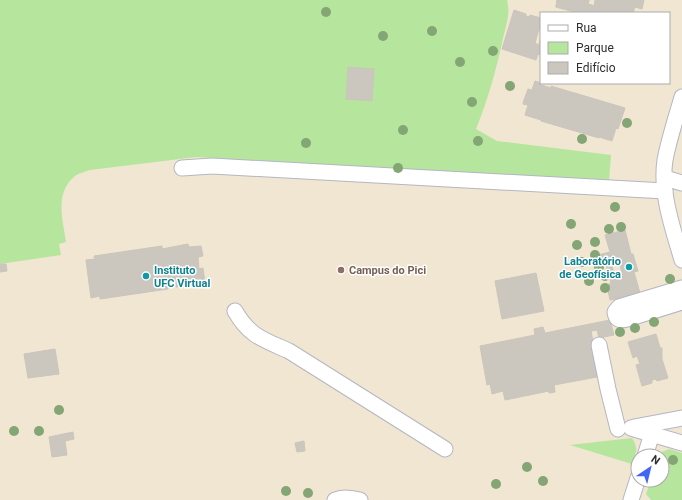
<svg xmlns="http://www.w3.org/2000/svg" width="682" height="500" viewBox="0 0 682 500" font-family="Roboto,sans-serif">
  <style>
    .education { fill: #f0e6d1; fill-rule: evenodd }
    .green { fill: #b6e59e }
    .building { fill: #cbc7bf; stroke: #cbc5ba; fill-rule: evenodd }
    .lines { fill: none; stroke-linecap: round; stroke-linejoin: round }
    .minor-casing { stroke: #b4b7c1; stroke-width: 17 }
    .minor { stroke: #fff; stroke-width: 15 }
    .tree { fill: #84a574 }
    .culture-dot { fill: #0f9aa8; stroke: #fff; stroke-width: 1.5 }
    .education-dot { fill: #8d6e63; stroke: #fff; stroke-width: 1.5 }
    .labels { text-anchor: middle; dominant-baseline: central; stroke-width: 3; stroke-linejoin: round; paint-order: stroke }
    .culture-label { font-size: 11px; font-weight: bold; fill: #0d838f; stroke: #fff; text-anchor: end }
    .education-label { font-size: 11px; font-weight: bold; fill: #785e54; stroke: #fff; text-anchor: start }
  </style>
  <rect width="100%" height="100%" fill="#efe9e1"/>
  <path class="education" d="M0,0H682V500H0ZM541,13H669V83H541ZM638,456H662V480H638Z"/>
  <g class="green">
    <path d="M0,0H507C511,15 505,28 502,43C495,74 488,99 476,129L497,141L611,155L609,181L196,157L90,170C85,172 79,173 75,176C54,193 63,220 66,242L59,244L61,255L0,264Z"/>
    <path d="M632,438C639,449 636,453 632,464L570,445Z"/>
    <polygon points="669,449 682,453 682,500 651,500 646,494 651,480 662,480 662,456 659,456 662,452"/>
  </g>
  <g class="building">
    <polygon points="557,0 589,0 588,4 594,6 595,0 644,0 642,9 635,7 633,13 579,13 556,7"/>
    <polygon points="557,0 589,0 588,4 606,9 605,13 579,13 556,7"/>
    <polygon points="514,10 526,14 526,16 529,17 530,15 541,18 541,29 539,29 535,43 539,45 541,37 541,55 538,54 536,60 502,49"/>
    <polygon points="348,67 374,69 372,101 346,99"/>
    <polygon points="535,81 541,83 541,85 551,88 551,86 625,108 618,129 616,128 612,141 599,137 599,138 541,121 541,120 525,115 528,105 523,104 524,100 528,89 532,90"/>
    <path d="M625,230L631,254H633L638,271L634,272L640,293L610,300L607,285L611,283L605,262L601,263L598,255L610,252L605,235ZM618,259L623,276L615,278L611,261Z"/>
    <polygon points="188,244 189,247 201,246 203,256 198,257 199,269 203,268 205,283 176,287 176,285 168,287 168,289 100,299 100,296 91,298 86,260 95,259 94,256 162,246 162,249"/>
    <polygon points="0,264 6,264 7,271 0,272"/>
    <polygon points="536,273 544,311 502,319 495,281"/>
    <polygon points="610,320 614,335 599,338 597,330 591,331 597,364 595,365 597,377 554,385 555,392 549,393 549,391 505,400 503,391 492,394 490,384 487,385 480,346 535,335 534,329 543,327 545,333"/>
    <polygon points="656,334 660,348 662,348 662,359 668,378 657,381 656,379 652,380 652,383 642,386 636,365 640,364 637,356 633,358 628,342"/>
    <polygon points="55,349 59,374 28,378 24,354"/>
    <polygon points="73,432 74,439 65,441 67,455 52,457 49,437"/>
    <polygon points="304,441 305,451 297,452 295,443"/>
  </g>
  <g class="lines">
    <defs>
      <g id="minor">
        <path d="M682,97C676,118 669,139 665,160C660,193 673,229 682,260"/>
        <polyline points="182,168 212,166 665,191"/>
        <polyline points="665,178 682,183"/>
        <path d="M682,288L619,307L615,312C616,320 620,321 627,319L682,302"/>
        <path d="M235,311C249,336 264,340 289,351L445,449"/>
        <polyline points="599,345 608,389 618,429"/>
        <polyline points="634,427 682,418"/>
        <polyline points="631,428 682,443"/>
        <polyline points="645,456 655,424"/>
        <path d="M335,500C344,497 351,498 360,500"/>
        <polyline points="631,500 638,478"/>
      </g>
    </defs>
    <use href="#minor" class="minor-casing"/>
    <use href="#minor" class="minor"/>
  </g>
  <g class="tree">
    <circle cx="326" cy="12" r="5"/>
    <circle cx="432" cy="31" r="5"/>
    <circle cx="383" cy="36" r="5"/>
    <circle cx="493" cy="51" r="5"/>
    <circle cx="460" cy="62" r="5"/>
    <circle cx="510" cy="86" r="5"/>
    <circle cx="472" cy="102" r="5"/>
    <circle cx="627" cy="123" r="5"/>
    <circle cx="403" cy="130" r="5"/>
    <circle cx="582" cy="139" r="5"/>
    <circle cx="478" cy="141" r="5"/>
    <circle cx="306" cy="143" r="5"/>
    <circle cx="398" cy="168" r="5"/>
    <circle cx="615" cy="207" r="5"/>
    <circle cx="571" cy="224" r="5"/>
    <circle cx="621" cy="227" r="5"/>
    <circle cx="609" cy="229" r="5"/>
    <circle cx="595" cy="242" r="5"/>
    <circle cx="577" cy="245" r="5"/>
    <circle cx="595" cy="255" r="5"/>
    <circle cx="582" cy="262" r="5"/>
    <circle cx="599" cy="267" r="5"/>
    <circle cx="605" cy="276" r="5"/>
    <circle cx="670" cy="279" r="5"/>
    <circle cx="589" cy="281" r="5"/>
    <circle cx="605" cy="288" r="5"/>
    <circle cx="654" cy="322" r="5"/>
    <circle cx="635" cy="328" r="5"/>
    <circle cx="620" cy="332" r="5"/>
    <circle cx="59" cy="410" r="5"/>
    <circle cx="14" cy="431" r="5"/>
    <circle cx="39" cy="431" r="5"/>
    <circle cx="673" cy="460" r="5"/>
    <circle cx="527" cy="467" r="5"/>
    <circle cx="543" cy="481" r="5"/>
    <circle cx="496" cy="484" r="5"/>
    <circle cx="286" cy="491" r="5"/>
    <circle cx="308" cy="493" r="5"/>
  </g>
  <g class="culture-dot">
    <circle cx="629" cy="267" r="4"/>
    <circle cx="146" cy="276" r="4"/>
  </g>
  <circle class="education-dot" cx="341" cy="270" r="4"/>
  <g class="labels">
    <g class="culture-label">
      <text x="621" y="261">Laboratório<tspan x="621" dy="13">de Geofísica</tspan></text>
      <text x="154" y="270" text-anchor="start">Instituto<tspan x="154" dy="13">UFC Virtual</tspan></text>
    </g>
    <g class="education-label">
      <text x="349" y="270">Campus do Pici</text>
    </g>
  </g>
  <rect x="540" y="12" width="130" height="72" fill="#ffffff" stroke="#ababab"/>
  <rect x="548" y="25" width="20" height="6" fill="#ffffff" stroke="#ababab"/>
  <text x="576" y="32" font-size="12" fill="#2e2e2e">Rua</text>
  <rect x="548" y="42" width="20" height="12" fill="#b6e59e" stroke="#ababab"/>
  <text x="576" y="52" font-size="12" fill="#2e2e2e">Parque</text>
  <rect x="548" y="62" width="20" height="12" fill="#cbc7bf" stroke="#ababab"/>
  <text x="576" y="72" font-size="12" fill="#2e2e2e">Edifício</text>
  <g transform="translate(650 468) rotate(35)"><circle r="19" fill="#ffffff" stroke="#ababab"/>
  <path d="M0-3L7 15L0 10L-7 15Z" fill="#4264fb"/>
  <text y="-6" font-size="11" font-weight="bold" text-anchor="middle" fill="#2e2e2e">N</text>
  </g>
</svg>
